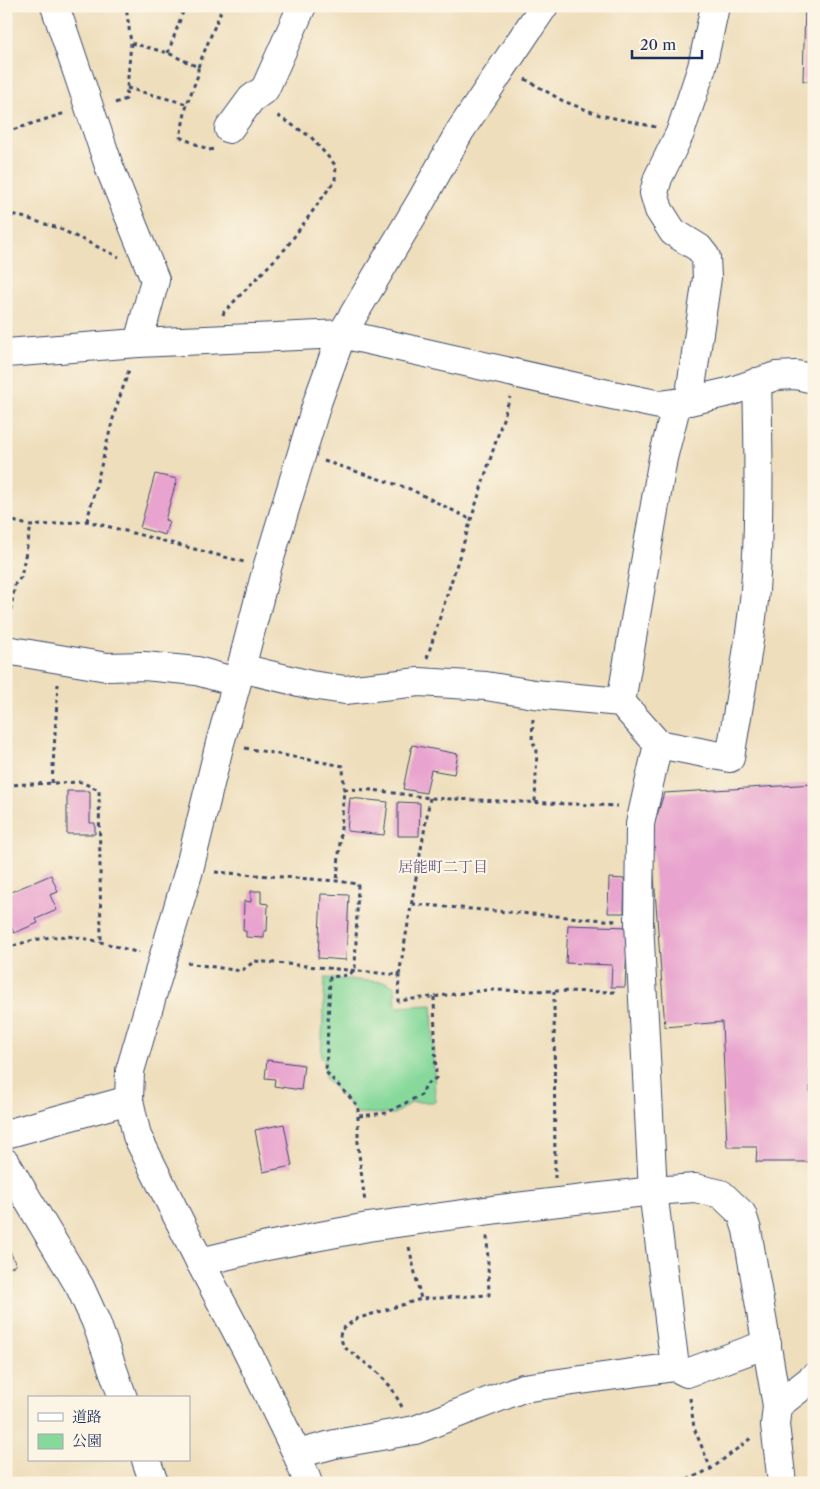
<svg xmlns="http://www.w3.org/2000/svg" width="820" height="1489" viewBox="0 0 820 1489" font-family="'Libre Caslon Text','Noto Serif JP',serif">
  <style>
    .green { fill: #87d99b; stroke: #51847c }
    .building { fill: #e8a3ce }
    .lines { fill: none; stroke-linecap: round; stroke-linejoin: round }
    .minor-casing { stroke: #3b496c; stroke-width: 30 }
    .path { stroke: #3b496c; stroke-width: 3; stroke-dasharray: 4 4; stroke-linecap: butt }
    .minor { stroke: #fff; stroke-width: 28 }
    .labels { text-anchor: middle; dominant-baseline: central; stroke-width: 4.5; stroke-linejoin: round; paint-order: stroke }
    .neighbourhood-label { font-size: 15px; fill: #635885; stroke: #fcf5e5 }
  </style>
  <rect width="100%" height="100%" fill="#fcf5e5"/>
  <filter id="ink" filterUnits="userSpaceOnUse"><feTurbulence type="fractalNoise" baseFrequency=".02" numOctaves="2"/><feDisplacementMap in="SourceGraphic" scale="10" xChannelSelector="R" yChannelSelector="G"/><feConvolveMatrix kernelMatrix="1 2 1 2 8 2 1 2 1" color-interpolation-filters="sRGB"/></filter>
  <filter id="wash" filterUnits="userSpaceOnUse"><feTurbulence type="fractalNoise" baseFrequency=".0096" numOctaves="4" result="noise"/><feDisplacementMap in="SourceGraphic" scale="20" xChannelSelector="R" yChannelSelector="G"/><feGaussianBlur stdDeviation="1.12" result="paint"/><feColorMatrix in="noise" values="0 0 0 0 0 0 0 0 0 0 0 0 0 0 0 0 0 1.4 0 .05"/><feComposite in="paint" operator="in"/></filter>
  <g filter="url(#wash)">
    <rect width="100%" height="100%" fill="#eedebc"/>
    <polygon class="green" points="325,978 386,982 395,987 396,1007 432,1005 435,1102 412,1102 394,1114 357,1113 325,1078 324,1059 321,1058"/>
    <g id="blocks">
      <g class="building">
        <polygon points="805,6 814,6 814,81 803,81"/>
        <polygon points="155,474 177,479 165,520 169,521 165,535 140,528"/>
        <polygon points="412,745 458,754 454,774 431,770 426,793 403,789"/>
        <polygon points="814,784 814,1060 810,1060 810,1162 756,1162 757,1147 727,1147 722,1022 665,1027 651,835 664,793"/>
        <polygon points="67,791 90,791 90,823 95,823 95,834 67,834"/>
        <polygon points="350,798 388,802 384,835 347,831"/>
        <polygon points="398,802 420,803 419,836 398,836"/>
        <polygon points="51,875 58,892 50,895 57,910 36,919 38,923 14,933 11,927 7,929 6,894"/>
        <polygon points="609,878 625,879 624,913 608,913"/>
        <polygon points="251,891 261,891 261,903 268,904 267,931 264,931 264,938 246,937 246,931 243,931 244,901 251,902"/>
        <polygon points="321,894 349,895 346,960 318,958"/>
        <polygon points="568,925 628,927 625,987 611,987 612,965 566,963"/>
        <polygon points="267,1060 304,1065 301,1090 274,1086 275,1079 265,1078"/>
        <polygon points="284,1124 292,1166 263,1172 255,1130"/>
        <polygon points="6,1242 16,1265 6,1269"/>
      </g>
    </g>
  </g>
  <g filter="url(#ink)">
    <use href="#blocks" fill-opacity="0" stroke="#3b496c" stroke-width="1"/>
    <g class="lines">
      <defs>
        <g id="minor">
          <polyline points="55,6 110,169 155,280 138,343"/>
          <polyline points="229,129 251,99 265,89 302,6"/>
          <polyline points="6,353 138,343 342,334 598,392 660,405 689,401 729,392 776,376 796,375 814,379"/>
          <polyline points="689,401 707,278 706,257 699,248 673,232 659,210 654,193 658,178 680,133 702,67 715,6"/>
          <polyline points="6,650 107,667 144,666 197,671 236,682"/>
          <path d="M241,668L311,685L345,690L419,682L486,686L534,694L621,702L658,744L730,758C739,703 750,646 755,590C760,520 759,451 757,382"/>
          <polyline points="621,702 663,458 677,403"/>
          <polyline points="658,744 640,824 639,922 653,1191 675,1367"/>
          <polyline points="6,1134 129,1100"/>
          <polyline points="6,1163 80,1287 96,1322 123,1398"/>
          <polyline points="200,1262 267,1246 368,1227 499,1209 653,1191 695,1188 721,1194 742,1214 747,1230 777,1406 775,1425 782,1483"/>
          <polyline points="777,1406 814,1377"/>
          <polyline points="297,1454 335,1444 415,1430 523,1388 675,1367 687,1373 767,1344"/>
          <polyline points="146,1460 154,1483"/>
          <polyline points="308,1483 297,1454 246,1349 200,1262 137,1136 129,1100 130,1071 189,870 220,743 241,668 267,568 318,400 342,334 420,203 460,131 544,6"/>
        </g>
      </defs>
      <use href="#minor" class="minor-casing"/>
      <g class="path">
        <polyline points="131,43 168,53 198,67 198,75 187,104 180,137 209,150 215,149"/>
        <polyline points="168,53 185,6"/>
        <polyline points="198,67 223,6"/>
        <polyline points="525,79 563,101 600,115 656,127"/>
        <polyline points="127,88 187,104"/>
        <polyline points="115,103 126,99 131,43 126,6"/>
        <polyline points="6,132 65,113"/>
        <polyline points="6,212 58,228 119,257"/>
        <polyline points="6,233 13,214"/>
        <polyline points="223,315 224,312 286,248 335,180 336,166 311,137 275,114"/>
        <polyline points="324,461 410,489 472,520"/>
        <polyline points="6,519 31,526 87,521 244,562"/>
        <polyline points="87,521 115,411 129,370"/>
        <polyline points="8,626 15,584 21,577 31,526"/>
        <polyline points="427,658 510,397"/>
        <polyline points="533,719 532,741 537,749 535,802"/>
        <polyline points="245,748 343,766 344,789 337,881"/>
        <polyline points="52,783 58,684"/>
        <polyline points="6,785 81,782 99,790 101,943"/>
        <polyline points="344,789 373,790 430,798 618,806"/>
        <polyline points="215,872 337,881 358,884 355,969 349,975 330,977 326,1072 358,1106 358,1146 365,1203"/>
        <polyline points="412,904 616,921"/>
        <path d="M6,949C23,941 56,934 75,937C97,940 118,947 139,953"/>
        <polyline points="187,963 241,971 255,961 399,975 398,1001 487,990 617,992"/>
        <polyline points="399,975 430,798"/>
        <polyline points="554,991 555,1178"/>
        <polyline points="359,1116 386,1113 423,1094 425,1085 436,1078 434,997"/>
        <polyline points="409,1247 421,1299"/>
        <polyline points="690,1398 694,1428 711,1469"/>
        <polyline points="402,1407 391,1387 376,1371 344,1347 340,1337 341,1330 356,1319 421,1299 489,1295 487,1235"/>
        <polyline points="680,1483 711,1469 751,1438"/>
      </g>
      <use href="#minor" class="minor"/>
    </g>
  </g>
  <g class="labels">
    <g class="neighbourhood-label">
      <text x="443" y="866">居能町二丁目</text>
    </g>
  </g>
  <rect width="820" height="1489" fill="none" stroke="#fcf5e5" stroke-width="25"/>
  <rect x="28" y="1396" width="162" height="65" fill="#fcf5e5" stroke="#a2a6af"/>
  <rect x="38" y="1413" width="25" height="8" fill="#ffffff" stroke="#a2a6af"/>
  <text x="72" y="1422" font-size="15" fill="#1b2f5e">道路</text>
  <rect x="38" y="1434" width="25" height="15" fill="#87d99b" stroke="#a2a6af"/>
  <text x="72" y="1446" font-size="15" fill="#1b2f5e">公園</text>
  <path d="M632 50v8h70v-8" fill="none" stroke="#1b2f5e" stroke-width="2.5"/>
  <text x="640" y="50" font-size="15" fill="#1b2f5e" stroke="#fcf5e5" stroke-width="4" paint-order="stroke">20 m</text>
</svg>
